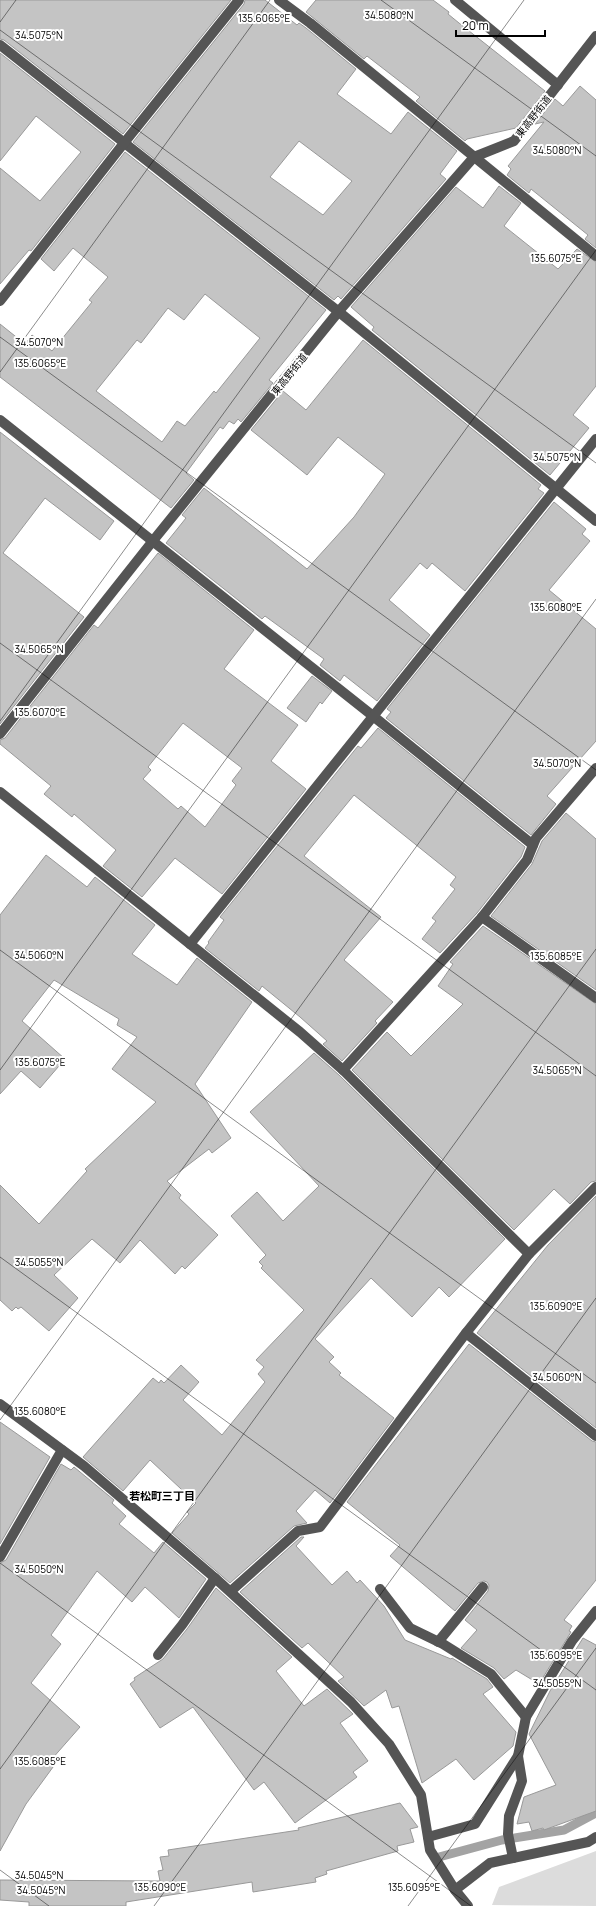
<svg xmlns="http://www.w3.org/2000/svg" width="596" height="1906" viewBox="0 0 596 1906" font-family="Manrope,'Noto Sans JP',sans-serif">
  <style>
    .green { fill: #dcdcdc }
    .lines { fill: none; stroke-linecap: round; stroke-linejoin: round }
    .stream { stroke: #a3a3a3; stroke-width: 9 }
    .building { fill: #c4c4c4; stroke: #999; fill-rule: evenodd }
    .minor { stroke: #555; stroke-width: 10 }
    .ticks { fill: none; stroke: #000; stroke-width: 1; stroke-opacity: 0.45 }
    .labels { text-anchor: middle; dominant-baseline: central; stroke-width: 4; stroke-linejoin: round; paint-order: stroke }
    .street-label { font-size: 10px; fill: #000; stroke: #fff }
    .neighbourhood-label { font-size: 11px; font-weight: bold; fill: #000; stroke: #fff }
    .ticks-label { font-size: 10px; text-anchor: middle; fill: #000; stroke: #fff; stroke-width: 4; stroke-linejoin: round; paint-order: stroke }
  </style>
  <rect width="100%" height="100%" fill="#fff"/>
  <polygon class="green" points="596,1851 596,1906 492,1905 499,1887"/>
  <g class="lines">
    <polyline class="stream" points="439,1857 502,1840 564,1830 596,1813"/>
  </g>
  <g class="building">
    <polygon points="0,0 231,0 123,134 4,40 0,39"/>
    <path d="M245,0H265L297,25L299,23L306,28L356,69L337,94L391,134L408,112L457,151L440,174L446,179L341,299L338,296L334,300L133,142L244,4ZM299,141L352,181L323,215L270,177Z"/>
    <polygon points="316,0 433,0 449,12 448,14 459,23 545,91 516,128 467,139 465,141 416,101 420,97 367,56 364,59 306,12"/>
    <polygon points="0,53 115,144 31,251 29,250 0,284 0,168 40,201 81,152 36,116 0,161"/>
    <polygon points="580,86 596,100 596,248 585,239 588,235 531,189 529,193 507,175 511,169 508,166 544,122 535,124 555,99 563,106"/>
    <path d="M125,152L326,310L269,380L273,383L241,422L238,419L234,424L229,421L223,429L220,427L186,473L194,480L171,508L0,377V324L25,344L32,335L52,351L92,302L89,300L108,277L73,248L54,271L41,259ZM205,294L260,338L216,393L214,391L185,426L177,421L162,442L96,391L137,340L141,343L168,308L184,320Z"/>
    <polygon points="499,186 521,203 504,226 558,269 577,249 596,262 596,386 573,415 589,428 550,475 372,330 374,327 351,307 456,187 483,208"/>
    <polygon points="363,340 541,485 538,489 544,493 465,591 432,563 427,569 420,563 389,600 430,635 377,701 344,675 340,681 320,665 324,659 265,616 262,619 166,543 186,518 182,515 204,488 307,569 354,517 385,474 338,437 307,475 251,430 283,391 306,410"/>
    <polygon points="0,432 114,521 100,540 45,498 3,553 84,617 0,724"/>
    <polygon points="554,502 586,529 582,534 590,541 549,590 596,629 596,741 547,796 556,804 531,835 386,718 391,712 387,709"/>
    <path d="M158,553L254,630L224,669L298,725L271,761L306,789L222,894L175,858L142,897L103,866L116,850L74,814L72,817L44,794L51,786L0,744V740L5,738L94,625L98,628ZM183,723L242,768L232,781L236,785L205,827L181,806L178,809L143,779L151,770L148,767Z"/>
    <polygon points="312,676 332,691 322,704 320,702 306,722 287,708"/>
    <polygon points="378,728 525,847 521,857 477,913 440,953 422,939 436,921 432,918 455,889 450,885 456,877 354,795 304,856 381,917 344,960 393,1002 375,1021 377,1023 342,1061 323,1044 327,1041 300,1017 262,986 259,991 205,948 209,943 208,942 224,920 220,917 358,746 361,748"/>
    <polygon points="566,813 596,839 596,990 491,916 532,864 542,841"/>
    <polygon points="46,855 87,887 95,877 155,925 132,954 177,985 197,958 252,1002 195,1084 231,1138 212,1153 209,1149 167,1181 181,1195 179,1198 218,1235 185,1269 182,1266 175,1274 140,1240 120,1263 92,1239 54,1275 78,1298 49,1331 21,1307 18,1309 16,1307 12,1311 0,1300 0,1185 39,1224 87,1171 85,1169 156,1102 112,1069 137,1037 117,1025 119,1019 54,980 22,1021 65,1059 40,1088 21,1071 0,1094 0,915"/>
    <polygon points="483,926 596,1004 596,1181 591,1182 570,1204 554,1189 514,1230 352,1070 387,1032 411,1056 463,1004 438,986 453,964 450,962"/>
    <polygon points="314,1053 339,1075 505,1239 449,1297 439,1287 412,1317 371,1278 315,1339 334,1357 329,1362 341,1373 339,1375 394,1418 330,1503 315,1490 296,1511 307,1523 294,1526 230,1583 172,1533 189,1514 187,1512 196,1503 150,1460 123,1491 83,1457 153,1378 159,1383 161,1380 164,1383 181,1365 199,1382 183,1400 222,1435 265,1382 258,1374 264,1367 256,1360 304,1310 261,1268 263,1266 259,1262 266,1255 231,1216 257,1192 283,1221 319,1186 250,1112"/>
    <polygon points="596,1196 596,1428 477,1333 548,1245"/>
    <polygon points="469,1344 592,1441 596,1442 596,1580 564,1620 572,1626 569,1631 571,1632 539,1684 516,1670 504,1679 494,1668 461,1648 477,1630 465,1620 488,1591 489,1585 487,1582 484,1581 478,1583 455,1611 390,1556 400,1545 347,1502"/>
    <polygon points="0,1422 50,1457 0,1544"/>
    <polygon points="61,1464 71,1470 74,1467 114,1500 112,1503 126,1516 119,1524 154,1553 163,1542 206,1579 179,1618 145,1587 132,1602 97,1571 51,1635 61,1644 31,1683 80,1727 51,1760 56,1763 26,1804 0,1851 0,1563 6,1560"/>
    <polygon points="301,1537 304,1537 296,1546 332,1585 347,1571 357,1583 360,1580 384,1606 405,1640 451,1659 452,1658 487,1679 493,1687 483,1694 516,1732 513,1746 474,1780 456,1759 422,1783 399,1706 392,1708 386,1690 364,1706 338,1681 344,1677 308,1643 302,1648 240,1592"/>
    <polygon points="216,1588 292,1657 276,1671 304,1706 327,1689 353,1714 340,1723 368,1761 353,1772 357,1777 295,1823 264,1782 254,1790 193,1707 160,1728 130,1684 135,1680 134,1678 163,1659 187,1629"/>
    <polygon points="583,1638 596,1645 596,1811 544,1830 543,1828 532,1831 529,1822 517,1824 524,1797 556,1785 529,1734 550,1691"/>
    <polygon points="400,1803 418,1827 410,1829 414,1842 397,1846 398,1851 326,1871 327,1874 315,1878 316,1882 253,1892 252,1882 126,1902 126,1906 29,1906 29,1902 0,1900 0,1880 160,1881 158,1871 163,1870 160,1857 169,1856 168,1850 299,1830 298,1828"/>
  </g>
  <g class="lines">
    <g class="minor">
      <polyline points="279,0 310,23 596,256"/>
      <polyline points="455,0 558,85"/>
      <polyline points="0,45 339,312 596,521"/>
      <polyline points="0,301 124,143 239,0"/>
      <polyline points="0,420 373,716 533,845"/>
      <polyline points="0,734 152,542 339,311 474,157 514,141 596,36"/>
      <polyline points="0,792 300,1032 343,1070 529,1254"/>
      <polyline points="482,917 596,998"/>
      <polyline points="190,944 596,439"/>
      <polyline points="343,1070 482,917 527,860 536,838 596,768"/>
      <polyline points="466,1333 596,1436"/>
      <polyline points="0,1404 84,1466 215,1578 351,1702 389,1744 421,1795 430,1850 455,1890 468,1906"/>
      <polyline points="0,1557 62,1450"/>
      <polyline points="380,1589 410,1628 443,1644 491,1674 526,1717"/>
      <polyline points="231,1591 298,1531 320,1527 466,1333 529,1254 596,1187"/>
      <polyline points="438,1642 483,1587"/>
      <polyline points="158,1655 182,1625 215,1578"/>
      <polyline points="428,1837 475,1824 518,1756 526,1717 572,1641 596,1611"/>
      <polyline points="513,1858 508,1834 509,1816 522,1781 518,1756"/>
      <polyline points="455,1890 490,1863 588,1842 596,1837"/>
    </g>
  </g>
  <path class="ticks" d="M381,0L596,156M0,22L16,0M0,30L596,463M0,337L596,770M0,372L270,0M0,643L596,1076M0,721L524,0M0,950L596,1383M0,1070L596,250M0,1257L596,1690M0,1420L596,599M0,1563L471,1906M0,1769L596,949M0,1870L49,1906M154,1906L596,1298M408,1906L596,1648"/>
  <g class="labels">
    <g class="street-label">
      <text transform="translate(533 116) rotate(-52)">東高野街道</text>
      <text transform="translate(289 374) rotate(-51)">東高野街道</text>
    </g>
    <g class="neighbourhood-label">
      <text x="162" y="1495">若松町三丁目</text>
    </g>
  </g>
  <g class="ticks-label">
    <text x="389" y="19">34.5080°N</text>
    <text x="264" y="22">135.6065°E</text>
    <text x="39" y="39">34.5075°N</text>
    <text x="557" y="154">34.5080°N</text>
    <text x="556" y="262">135.6075°E</text>
    <text x="39" y="346">34.5070°N</text>
    <text x="40" y="367">135.6065°E</text>
    <text x="557" y="461">34.5075°N</text>
    <text x="556" y="611">135.6080°E</text>
    <text x="39" y="653">34.5065°N</text>
    <text x="40" y="716">135.6070°E</text>
    <text x="557" y="767">34.5070°N</text>
    <text x="39" y="959">34.5060°N</text>
    <text x="556" y="960">135.6085°E</text>
    <text x="40" y="1066">135.6075°E</text>
    <text x="557" y="1074">34.5065°N</text>
    <text x="39" y="1266">34.5055°N</text>
    <text x="556" y="1310">135.6090°E</text>
    <text x="557" y="1381">34.5060°N</text>
    <text x="40" y="1415">135.6080°E</text>
    <text x="39" y="1573">34.5050°N</text>
    <text x="556" y="1659">135.6095°E</text>
    <text x="557" y="1687">34.5055°N</text>
    <text x="40" y="1765">135.6085°E</text>
    <text x="39" y="1879">34.5045°N</text>
    <text x="160" y="1891">135.6090°E</text>
    <text x="414" y="1891">135.6095°E</text>
    <text x="41" y="1894">34.5045°N</text>
  </g>
  <path d="M456 30v6h89v-6" fill="none" stroke="#000000" stroke-width="2"/>
  <text x="462" y="30" font-size="12" fill="#000000" stroke="#ffffff" stroke-width="3" paint-order="stroke">20 m</text>
</svg>
